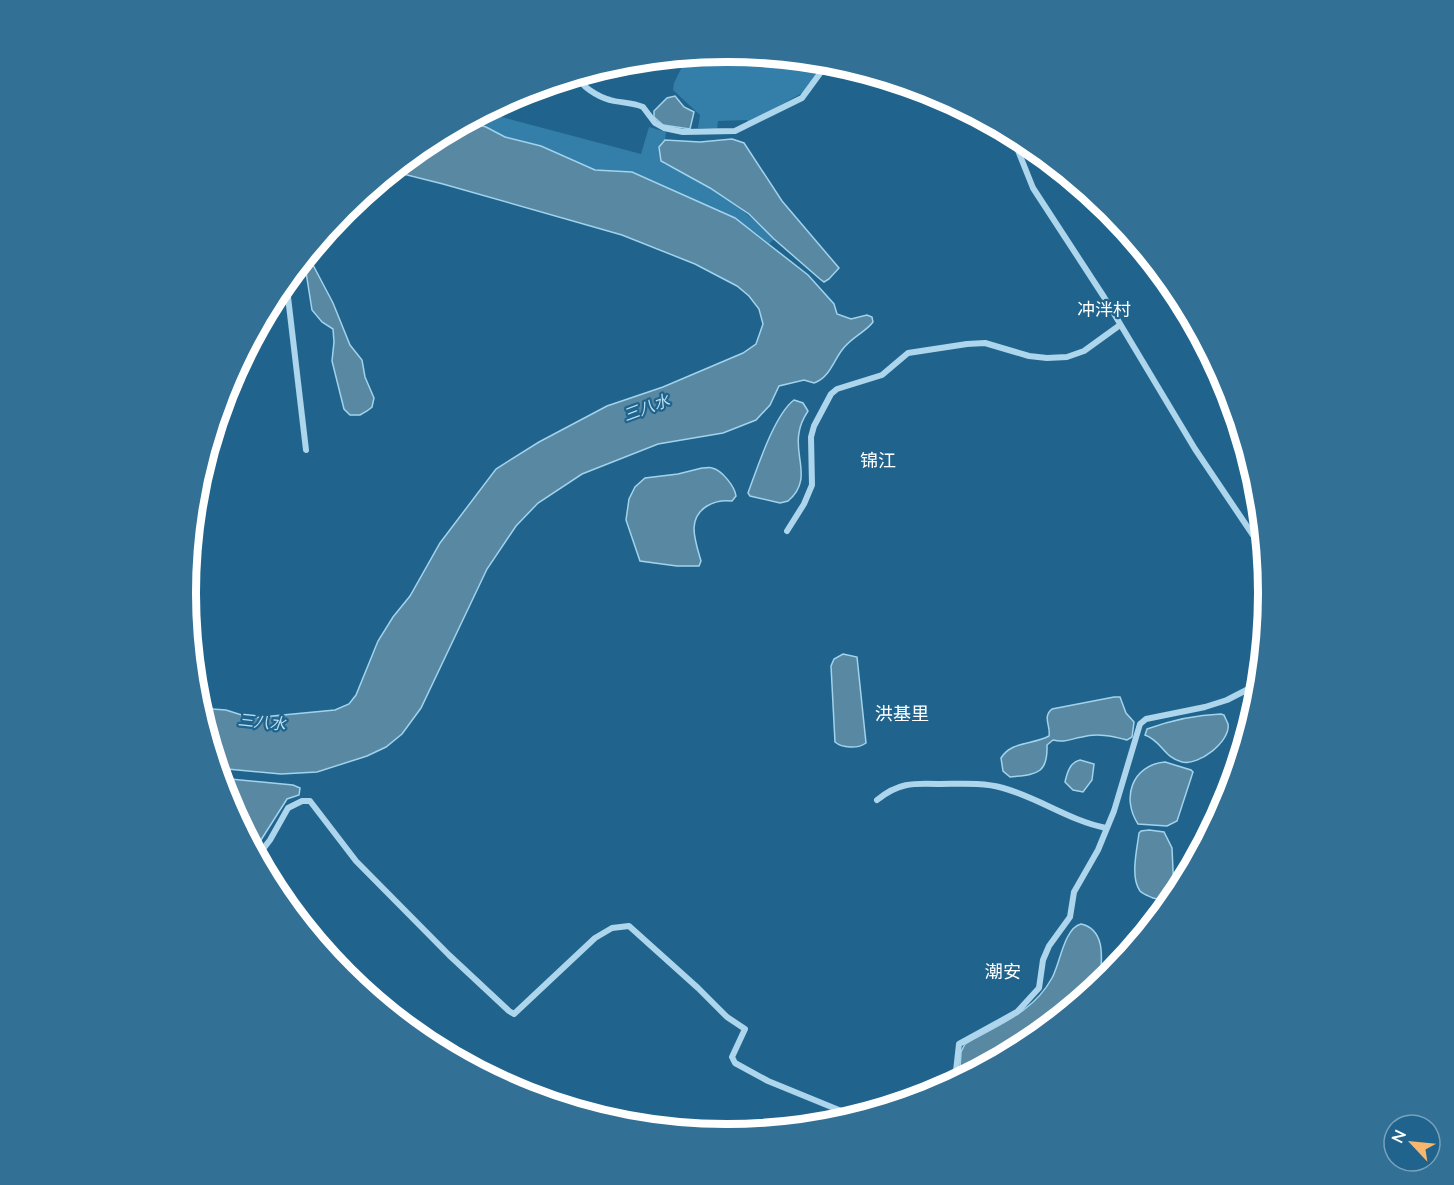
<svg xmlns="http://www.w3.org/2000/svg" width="1454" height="1185" viewBox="0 0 1454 1185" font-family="Lato,'Noto Sans SC',sans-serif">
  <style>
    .green { fill: #337faa }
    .water { fill: #5988a3; stroke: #a1d3ed; stroke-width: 1.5 }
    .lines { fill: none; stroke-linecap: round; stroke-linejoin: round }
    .minor { stroke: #add5ec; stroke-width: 6 }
    .labels { text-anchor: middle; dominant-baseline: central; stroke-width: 4.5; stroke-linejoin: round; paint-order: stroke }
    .water-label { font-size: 16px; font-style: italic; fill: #b9dff3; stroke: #20648d }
    .quarter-label { font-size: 18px; fill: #fff; stroke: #20648d }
    .rim { fill: none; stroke: #fff; stroke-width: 8 }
  </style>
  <rect width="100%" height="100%" fill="#20648d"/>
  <g class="green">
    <polygon points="727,51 824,61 804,92 748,123 747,120 718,121 717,129 698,128 700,115 673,90 674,83 682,67 664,57"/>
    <path d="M483,112L641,154L649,127L666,132L665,140L661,143L664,164C706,180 743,208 774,239L769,244L753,231L667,187L632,172L595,170L541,146L505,137L486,127L466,121Z"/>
  </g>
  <g class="water">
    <polygon points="675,96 684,107 694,112 690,129 663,125 654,117 654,111 667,98"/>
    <path d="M466,121L486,127L505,137L541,146L595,170L632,172L735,218L808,275L834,304L837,314L851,319L867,315L872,317L873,322C866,332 851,337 842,350C833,362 829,378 814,383L804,380L779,386L770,405L756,420L723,433L658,444L582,474L538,503L516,526L487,569L421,708L402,734L386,747L367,756L317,772L281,774L217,768L199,708L226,710L251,718L335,710L349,704L356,695L378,641L393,617L410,596L440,543L496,469L539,442L607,406L663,387L743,353L756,344L763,324L759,309L749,296L737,286L695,264L622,235L443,184L391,171L426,142Z"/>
    <polygon points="732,139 744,143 782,201 839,268 829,279 824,282 820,279 774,239 749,214 710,188 661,161 659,147 665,140 700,142"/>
    <polygon points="313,265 333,303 350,345 362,360 365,377 374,398 372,407 367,411 360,415 350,415 344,409 332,361 334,342 333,329 322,322 312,310 306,272 308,267"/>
    <path d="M794,400L803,403L808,411C804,417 800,425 799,433C794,457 813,480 788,501L780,503L750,496L748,493C757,469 774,415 794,400Z"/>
    <path d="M702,468C703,468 711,467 712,468C722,470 735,487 736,496L732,501C714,499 695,508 694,528C694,539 698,551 701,561L699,566H677L640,561L626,520L629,499L635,487L645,478L678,474Z"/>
    <path d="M843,654L857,657L866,743C858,749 842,748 835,742L831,666L834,659Z"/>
    <path d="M1114,697H1120L1126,713L1134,722L1132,737L1127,740C1112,736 1097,733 1082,737C1070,739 1065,743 1053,740L1047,745C1048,775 1036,774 1010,777L1003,771L1001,758C1011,741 1033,745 1049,736C1051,726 1042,717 1052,709Z"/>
    <path d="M1221,714L1224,715C1225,718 1227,721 1228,724C1231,741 1199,766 1182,762C1163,757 1162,741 1145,735L1147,729C1172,720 1194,715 1221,714Z"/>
    <path d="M1080,760L1094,764L1092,780L1083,792L1073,790L1065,782C1067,773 1070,762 1080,760Z"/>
    <path d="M1165,762L1191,770L1193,772L1177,821L1167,826L1138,824C1121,798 1132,765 1165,762Z"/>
    <polygon points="220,778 293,785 300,788 299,795 287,799 254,851 227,799"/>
    <path d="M1149,830L1164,832L1172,848L1174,892L1172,898C1165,901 1161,900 1153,898C1149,896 1144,895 1140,891C1130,877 1137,850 1139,833L1141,831Z"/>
    <path d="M1081,924C1108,930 1101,964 1100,984L1028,1043L983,1067L960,1068L961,1052L965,1044C997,1025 1033,1013 1052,978C1060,964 1064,928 1081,924Z"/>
  </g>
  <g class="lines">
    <g class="minor">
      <polyline points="842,64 869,81 893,88 900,82"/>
      <path d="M578,75C579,86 599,97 610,100C620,103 632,102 643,107L655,123L664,128L683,132L735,131L802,98L829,61"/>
      <polyline points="1011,133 1033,188 1104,297 1195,449 1265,553"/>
      <polyline points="286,280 306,450"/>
      <polyline points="787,531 804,504 812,485 811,437 814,426 831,394 837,389 882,375 908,353 967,344 985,343 1029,356 1047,358 1067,357 1084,351 1120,325"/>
      <path d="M877,800C898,783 912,783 938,784C959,784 982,782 1003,788C1039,798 1070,821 1106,828"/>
      <polyline points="257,857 270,840 288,808 302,801 310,801 356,861 449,955 509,1011 514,1014 595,938 612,928 629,926 698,988 727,1017 745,1029 732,1057 735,1063 768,1081 856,1117"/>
      <polyline points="955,1080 959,1044 1017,1012 1039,988 1043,960 1049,946 1070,917 1074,892 1098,850 1114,811 1140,724 1146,719 1205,707 1227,700 1260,683"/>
      <path d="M882,1109C891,1101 901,1101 912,1096C926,1089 940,1080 956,1081"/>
    </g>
  </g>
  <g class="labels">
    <g class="water-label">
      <text transform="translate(646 407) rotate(-20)">三八水</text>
      <text transform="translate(262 721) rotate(6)">三八水</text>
    </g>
    <g class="quarter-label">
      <text x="1104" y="309">冲泮村</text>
      <text x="878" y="460">锦江</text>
      <text x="902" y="713">洪基里</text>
      <text x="1003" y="971">潮安</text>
    </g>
  </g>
  <path d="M0 0H1454V1185H0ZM196 593a531 531 0 1 1 1062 0a531 531 0 1 1-1062 0Z" fill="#327096" fill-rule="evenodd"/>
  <path class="rim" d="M196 593a531 531 0 1 1 1062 0a531 531 0 1 1-1062 0Z"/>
  <g transform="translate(1412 1143) rotate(296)"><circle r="28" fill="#20648d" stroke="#79a2bb" stroke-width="1.5"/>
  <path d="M0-4.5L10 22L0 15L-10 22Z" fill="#f9b76e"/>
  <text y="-9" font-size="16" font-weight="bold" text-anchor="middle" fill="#ffffff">N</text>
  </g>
</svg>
